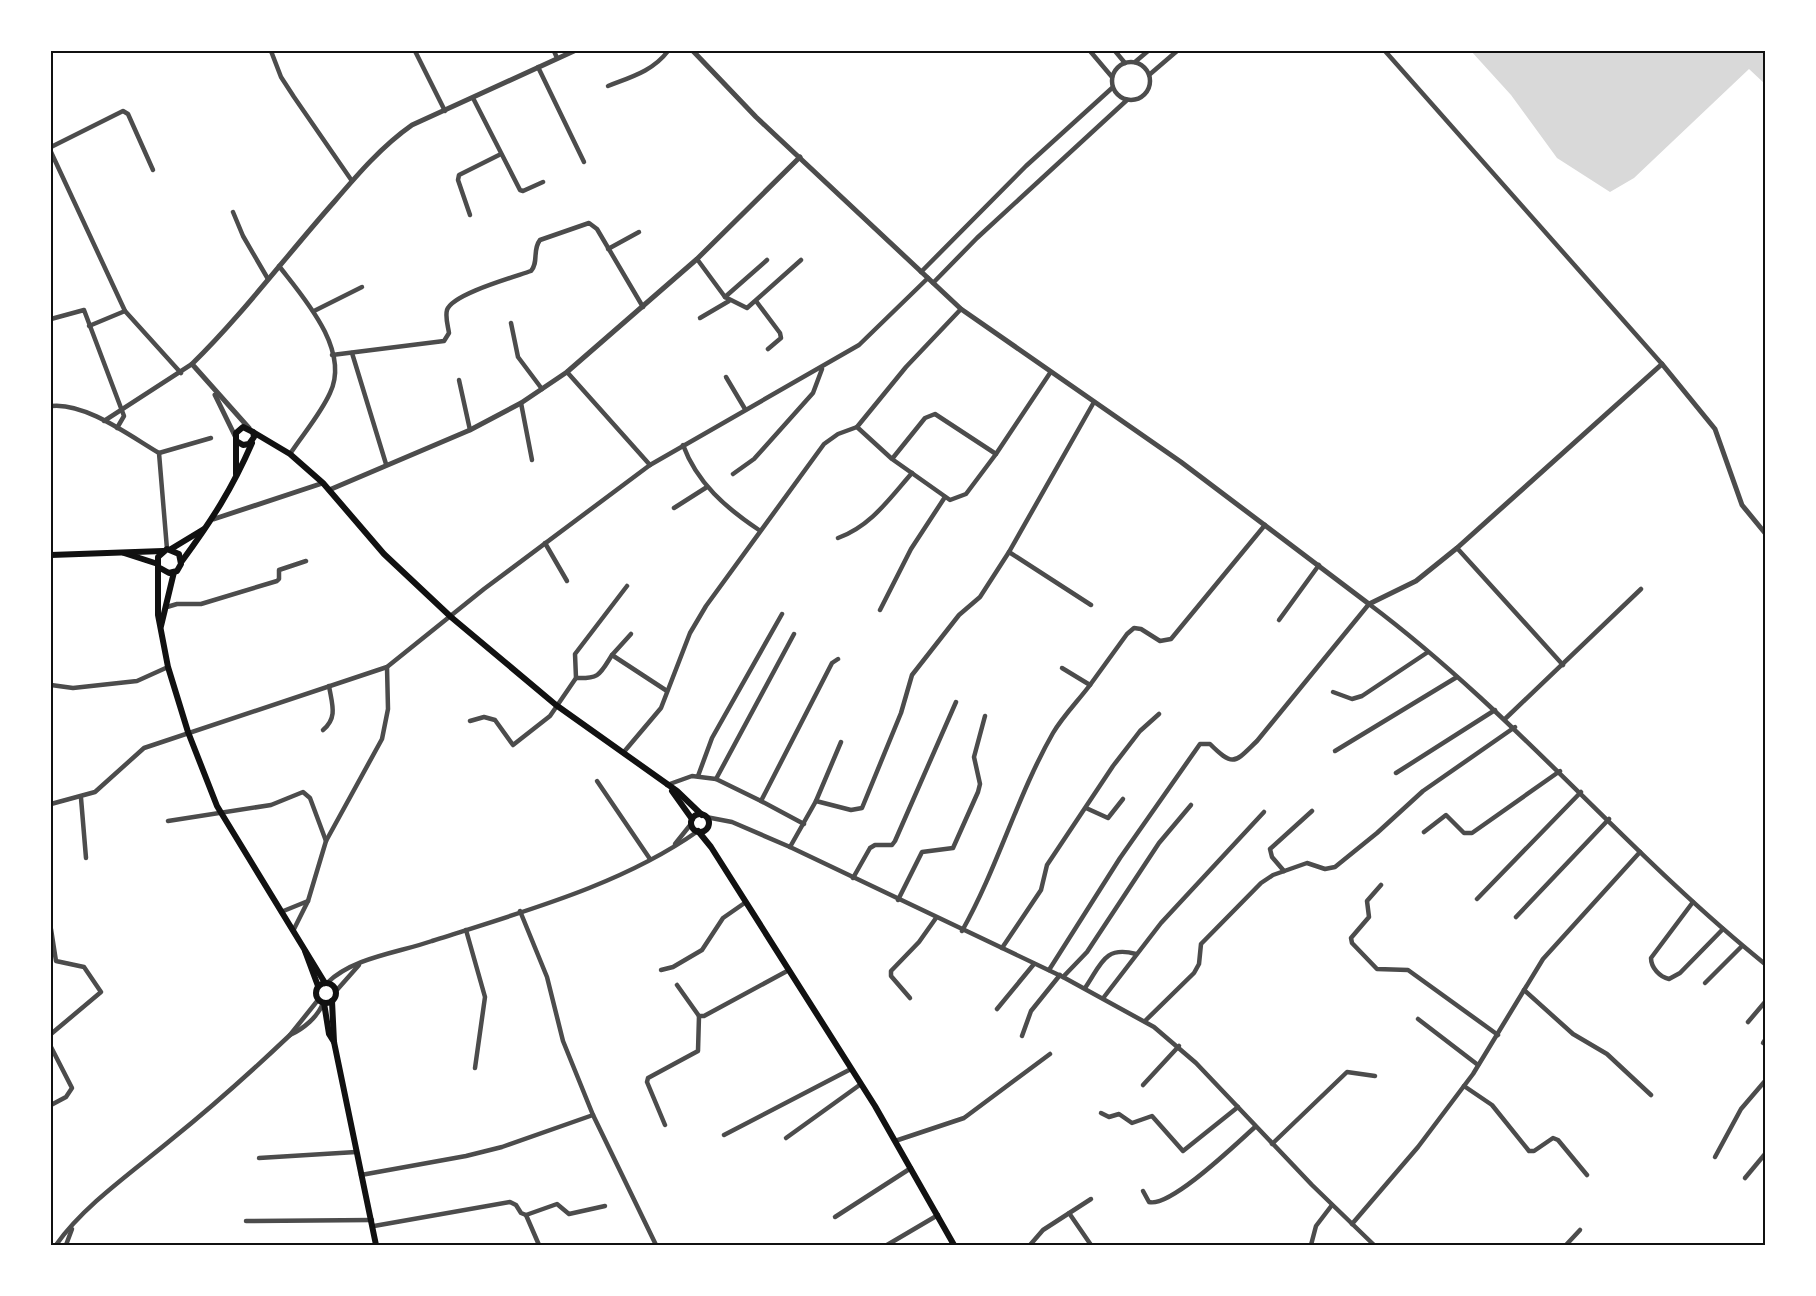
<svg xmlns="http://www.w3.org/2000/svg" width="1816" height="1296" viewBox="0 0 1816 1296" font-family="'PT Sans',sans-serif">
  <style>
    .water { fill: #d9d9d9 }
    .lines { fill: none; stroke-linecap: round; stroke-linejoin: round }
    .minor { stroke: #4c4c4c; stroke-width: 4.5 }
    .tertiary { stroke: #4c4c4c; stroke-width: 5 }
    .secondary { stroke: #111; stroke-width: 6 }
    .neatline { fill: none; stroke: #111; stroke-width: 2 }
  </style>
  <rect width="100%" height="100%" fill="#fff"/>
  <polygon class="water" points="1471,51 1765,51 1765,84 1749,69 1634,178 1610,192 1557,158 1511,95"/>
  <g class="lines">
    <g class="minor">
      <polyline points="271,51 281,77 294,97 352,181"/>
      <polyline points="415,51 445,111"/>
      <polyline points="554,51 557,58"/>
      <polyline points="1090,51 1112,77"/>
      <polyline points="1115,51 1125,63"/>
      <polyline points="1385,51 1662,364"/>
      <polyline points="1135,62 1148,51"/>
      <circle cx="1131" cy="81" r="19"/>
      <polyline points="538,67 584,162"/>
      <polyline points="1149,75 1177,51"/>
      <path d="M608,86C631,77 653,71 668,51"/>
      <polyline points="473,98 520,190 523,191 543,182"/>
      <polyline points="51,147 123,111 128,114 153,170"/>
      <polyline points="51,152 125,311 181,373"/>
      <polyline points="233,212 243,236 268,279"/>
      <polyline points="470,215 458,180 459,175 501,154"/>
      <polyline points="608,249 639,232"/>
      <polyline points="697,259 725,297 747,308 801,260"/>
      <path d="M279,266C303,297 351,350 330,393C320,415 303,434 290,454"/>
      <polyline points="921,272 1026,166 1112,88"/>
      <polyline points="933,283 977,238 1127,100"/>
      <polyline points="725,297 767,260"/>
      <polyline points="756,301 780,333 781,338 768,349"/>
      <polyline points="314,311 362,287"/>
      <polyline points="700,318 729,301"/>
      <polyline points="51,319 84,310 124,416 117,428"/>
      <polyline points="511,323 518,357 542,389"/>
      <polyline points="89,326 125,311"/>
      <polyline points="352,353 386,464"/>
      <path d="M332,355L444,341L449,333C448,326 445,317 447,310C452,294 514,277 531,271C539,262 532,250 540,240L589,223L597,229L643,307"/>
      <polyline points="567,372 650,465"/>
      <polyline points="726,377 745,409"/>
      <polyline points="459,380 470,430"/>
      <polyline points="521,403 532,460"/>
      <path d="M51,406C85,402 130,436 159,453L167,549"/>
      <polyline points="104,421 192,364"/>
      <path d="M683,445C697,483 726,508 759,530"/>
      <polyline points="159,453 211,438"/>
      <polyline points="996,454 1050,373"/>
      <polyline points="892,459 925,418 935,414 996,454 966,494 950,500 892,459 857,427 906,367 961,309"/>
      <polyline points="733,474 754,459 813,393 822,369"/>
      <polyline points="674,508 707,487"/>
      <path d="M838,538C871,526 889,499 912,473"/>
      <polyline points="545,543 567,581"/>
      <polyline points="1457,548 1563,665"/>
      <polyline points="1009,552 1094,402"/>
      <polyline points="167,607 177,604 201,604 277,581 279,579 279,570 306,561"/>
      <polyline points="880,610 911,549 945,497"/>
      <polyline points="1279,620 1319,565"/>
      <polyline points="612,655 631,634"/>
      <polyline points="1062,668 1090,685 1127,634 1134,628 1141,629 1160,641 1171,639 1265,525"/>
      <path d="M576,678C600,679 600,674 612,655L667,691"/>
      <polyline points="51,685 73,688 137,681 168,667"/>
      <polyline points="1333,692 1352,699 1362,696 1428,652"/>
      <polyline points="1506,718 1641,589"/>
      <polyline points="470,721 484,717 495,720 513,745 550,716 576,678 575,654 627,586"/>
      <path d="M323,730C338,718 332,704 329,686"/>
      <polyline points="1335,751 1457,677"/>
      <polyline points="623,753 661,708 690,633 706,606 824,444 838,434 857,427"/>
      <polyline points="1396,773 1495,710"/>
      <polyline points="698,776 712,738 782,614"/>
      <polyline points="597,781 650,859"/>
      <polyline points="667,785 692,776 716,779"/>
      <polyline points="81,798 86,858"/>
      <polyline points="761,801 716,779 794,634"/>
      <polyline points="816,801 841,742"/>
      <polyline points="51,804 95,792 144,748 387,667 484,589 650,465 859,345 928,278"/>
      <polyline points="1086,808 1108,818 1123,799"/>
      <polyline points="706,817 732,822 790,847 1063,977 1154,1027 1196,1063 1312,1185 1374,1245"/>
      <polyline points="168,821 271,805 303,792 310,798 326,841"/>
      <polyline points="804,824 761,801 832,663 838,659"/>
      <polyline points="1424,832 1446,815 1464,833 1472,833 1560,771"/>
      <polyline points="675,844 691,824"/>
      <polyline points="790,847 816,801 851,810 862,808 901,713 912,675 959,615 980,597 1009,552 1091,605"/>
      <polyline points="1284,871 1272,857 1270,849 1312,811"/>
      <polyline points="853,878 870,848 875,845 892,845 895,841 956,702"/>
      <polyline points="1381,885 1367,901 1369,917 1351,938 1352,943 1377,969 1408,970 1498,1035"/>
      <polyline points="1477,899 1581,792"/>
      <polyline points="898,900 922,852 953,848 978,792 980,784 974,757 985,716"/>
      <path d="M1693,902L1651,958C1651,968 1660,977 1669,979L1680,973L1723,929"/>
      <polyline points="520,911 547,977 563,1041 593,1115"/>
      <polyline points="281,912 308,901"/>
      <polyline points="1516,917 1609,819"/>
      <polyline points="51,929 56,961 84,967 101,992 51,1034"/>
      <polyline points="466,930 485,997 475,1068"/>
      <polyline points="293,931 308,901 326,841 382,739 388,709 387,667"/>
      <path d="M962,931C998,867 1017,796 1053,733C1063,716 1078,701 1090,685"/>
      <polyline points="1002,948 1041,890 1047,865 1113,766 1140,731 1159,714"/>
      <polyline points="661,970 673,967 702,950 723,918 746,902"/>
      <path d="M1049,970L1120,858L1200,744H1210C1234,768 1235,762 1257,741L1369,604C1513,712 1626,852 1765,964"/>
      <polyline points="1063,977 1087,952 1159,843 1191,805"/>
      <path d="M327,983C354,957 398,953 432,941C521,912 620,886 698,831"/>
      <polyline points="1705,983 1742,946"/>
      <polyline points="677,985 699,1016 704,1016 789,970"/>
      <path d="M1085,988C1101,965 1104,945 1136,954"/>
      <polyline points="1524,990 1573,1034 1607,1054 1651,1095"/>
      <polyline points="336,991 359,965"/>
      <polyline points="1104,997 1161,923 1264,812"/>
      <polyline points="910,998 891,976 891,971 919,942 936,918"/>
      <polyline points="997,1009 1034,964"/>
      <polyline points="1418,1019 1478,1065"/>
      <polyline points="1145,1021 1194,973 1199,964 1201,944 1261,883 1273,875 1307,863 1325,869 1335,867 1377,833 1423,791 1515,727"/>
      <polyline points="1748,1022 1765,1002"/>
      <polyline points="290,1035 318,1000"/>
      <polyline points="1022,1036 1031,1011 1060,975"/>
      <polyline points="1763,1043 1765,1040"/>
      <polyline points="51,1047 72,1088 66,1097 51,1105"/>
      <polyline points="1143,1085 1179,1046"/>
      <polyline points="1464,1086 1492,1105 1529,1151 1534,1151 1553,1138 1558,1140 1587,1175"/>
      <polyline points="1101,1113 1109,1117 1119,1114 1132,1123 1152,1116 1183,1151 1238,1107"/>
      <polyline points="665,1125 647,1082 648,1078 698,1051 699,1016"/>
      <polyline points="724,1135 851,1069"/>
      <polyline points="786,1138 861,1084"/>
      <polyline points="895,1141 964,1118 1050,1054"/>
      <polyline points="1272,1144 1347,1072 1375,1076"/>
      <polyline points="1715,1157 1741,1109 1765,1081"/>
      <polyline points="259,1158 356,1152"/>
      <polyline points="361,1175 466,1156 502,1147 593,1115 656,1245"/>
      <polyline points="1745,1178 1765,1154"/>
      <path d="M1143,1191L1149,1202C1170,1208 1237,1143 1255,1127"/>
      <polyline points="1069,1213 1091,1245"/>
      <polyline points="526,1215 557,1204 569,1214 605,1206"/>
      <polyline points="835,1217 911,1168"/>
      <polyline points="246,1221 372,1220"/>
      <polyline points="1352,1224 1418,1147 1473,1074 1543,959 1640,852"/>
      <polyline points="374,1226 510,1202 516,1205 521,1213 526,1215 539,1245"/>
      <path d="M56,1245C84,1205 135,1170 172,1139C213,1106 252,1071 290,1035C303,1029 318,1017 323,1003"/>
      <polyline points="66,1245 72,1229"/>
      <polyline points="887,1245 938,1215"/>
      <polyline points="1030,1245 1043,1230 1091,1199"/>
      <polyline points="1311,1245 1316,1226 1332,1205"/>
      <polyline points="1566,1245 1580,1230"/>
    </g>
    <g class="tertiary">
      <polyline points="693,51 756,117 961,309 1181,462 1369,604 1416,581 1457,548 1662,364 1715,429 1742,505 1765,533"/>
      <polyline points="215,395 236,438"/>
      <path d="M249,428L192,364C243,314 286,256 334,202C358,174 382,146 412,125L574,51"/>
      <polyline points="329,490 470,430 521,403 567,372 697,259 800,157"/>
      <polyline points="214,519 323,483"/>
    </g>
    <g class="secondary">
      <polyline points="253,432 290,454 323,483 384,554 451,617 556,705 677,791 702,815"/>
      <polyline points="236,474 236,433 243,427 253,432 254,437 249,444 243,445 238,442"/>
      <polyline points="171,549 204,529"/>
      <polyline points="124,553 158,564"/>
      <polyline points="51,555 163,551"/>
      <path d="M182,561C212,520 232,489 252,443"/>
      <polyline points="160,568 169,573 177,571 181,564 179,554 167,549 158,557 158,615 168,667 188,732 217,806 325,983"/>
      <polyline points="161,626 174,572"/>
      <polyline points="672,791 692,819"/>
      <circle cx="700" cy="823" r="9"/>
      <polyline points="698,831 711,847 875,1106 954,1245"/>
      <polyline points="305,951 318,986"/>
      <circle cx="326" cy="993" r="10"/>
      <polyline points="332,1001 334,1042 376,1245"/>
      <polyline points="324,1003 329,1034 334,1042"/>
    </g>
  </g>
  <rect width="1816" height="1296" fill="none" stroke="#ffffff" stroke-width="105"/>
  <rect x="52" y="52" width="1712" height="1192" class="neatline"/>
</svg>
